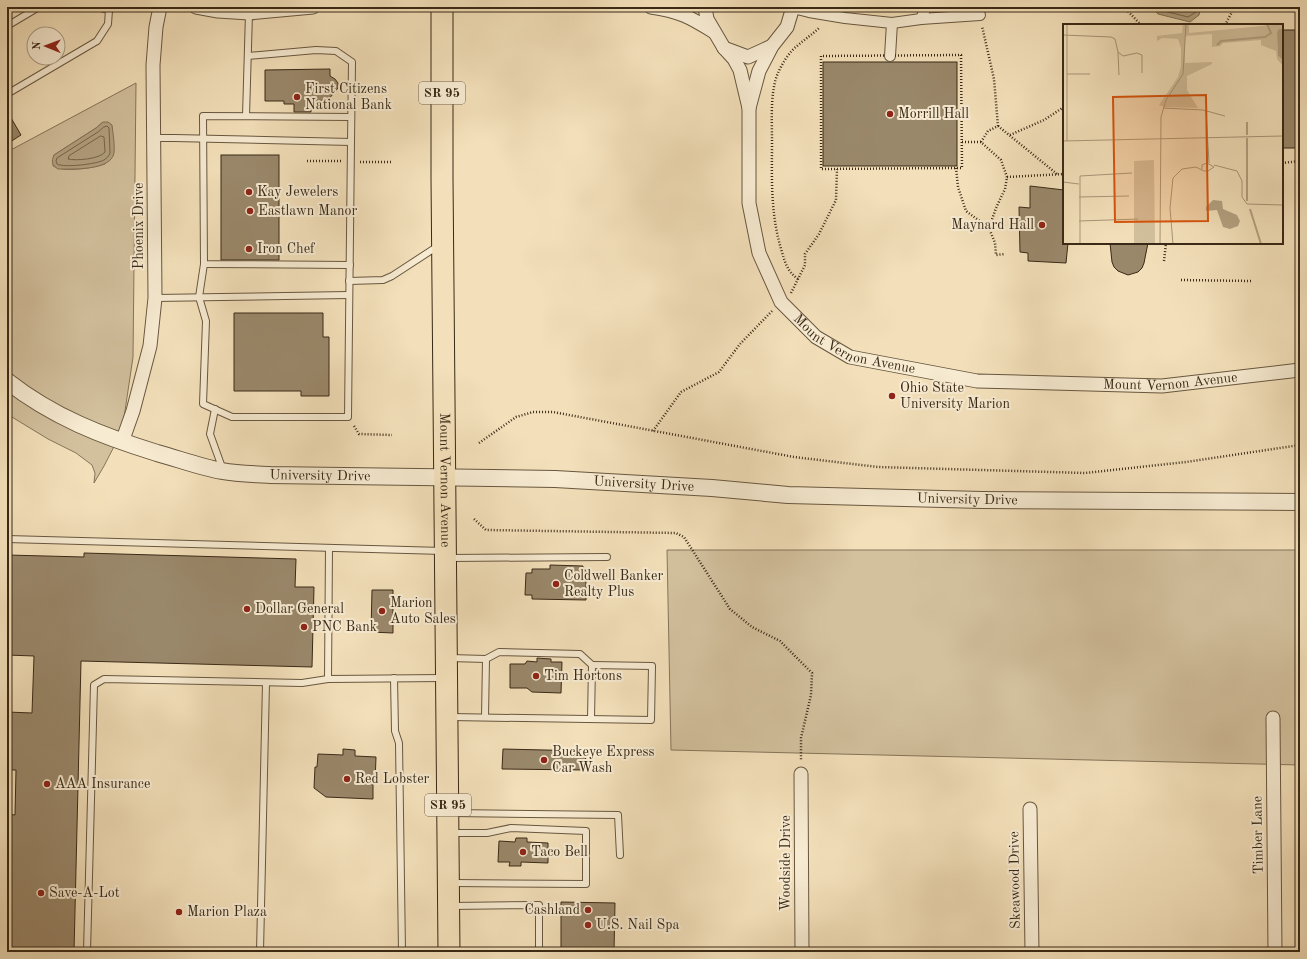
<svg xmlns="http://www.w3.org/2000/svg" width="1307" height="959" viewBox="0 0 1307 959" font-family="'Old Standard TT',serif">
  <style>
    .green { fill: #d3c19e; stroke: #86755a; fill-rule: evenodd }
    .water { fill: #b4a282; stroke: #837257 }
    .lines { fill: none; stroke-linecap: round; stroke-linejoin: round }
    .shore { stroke: #76664c; stroke-width: 1 }
    .building { fill: #9a886b; stroke: #392916 }
    .service-casing { stroke: #68573f; stroke-width: 8 }
    .pedestrian-casing { stroke: #68573f; stroke-width: 12 }
    .minor-casing { stroke: #68573f; stroke-width: 15 }
    .tertiary-casing { stroke: #68573f; stroke-width: 18 }
    .primary-casing { stroke: #392916; stroke-width: 23 }
    .path { stroke: #392916; stroke-width: 2.5; stroke-dasharray: 1 2; stroke-linecap: butt }
    .service { stroke: #f7ebd2; stroke-width: 6 }
    .pedestrian { stroke: #f7ebd2; stroke-width: 10 }
    .minor { stroke: #f7ebd2; stroke-width: 13 }
    .tertiary { stroke: #f7ebd2; stroke-width: 16 }
    .primary { stroke: #f3e0ba; stroke-width: 21 }
    .poi-dot { fill: #8f2418; stroke: #f7ebd2; stroke-width: 1.5 }
    .labels { text-anchor: middle; dominant-baseline: central; stroke-width: 4; stroke-linejoin: round; paint-order: stroke }
    .shield { fill: #f7ebd2; stroke: #72634e; stroke-width: 1 }
    .shield-label { font-size: 13px; font-weight: bold; fill: #392916 }
    .poi-label { font-size: 14px; fill: #392916; stroke: #f7ebd2; text-anchor: start }
    .street-label { font-size: 14px; fill: #392916; stroke: #f7ebd2 }
    .inset-river { fill: none; stroke: #b4a282; stroke-width: 2 }
    .inset-road { fill: none; stroke: #a99778; stroke-width: 1 }
    .view { fill: #d6540d; fill-opacity: 0.15; stroke: #d6540d; stroke-width: 2 }
    .inset-edge { fill: none; stroke: #392916; stroke-width: 2 }
  </style>
  <rect width="100%" height="100%" fill="#f3e0ba"/>
  <filter id="stains"><feTurbulence type="fractalNoise" baseFrequency=".005" numOctaves="4"/><feColorMatrix values="0 0 0 0 .2 0 0 0 0 .09 0 0 0 0 .02 0 0 0 .5 -.17"/></filter>
  <radialGradient id="worn" r=".72"><stop offset=".6" stop-color="#630" stop-opacity="0"/><stop offset="1" stop-color="#630" stop-opacity=".3"/></radialGradient>
  <g class="green">
    <path d="M136,83L133,357L122,431L104,466L94,483L95,473L92,465L76,453L48,439L7,414V152ZM103,122L105,164C94,168 63,173 53,166L54,155L96,128Z"/>
    <polygon points="667,550 1300,550 1300,765 671,750"/>
  </g>
  <g class="water">
    <polygon points="1152,7 1201,7 1199,15 1190,22 1158,14"/>
    <path d="M103,122H108L112,125C113,134 115,145 114,153C111,171 71,169 58,169C52,165 51,162 54,155L96,128Z"/>
  </g>
  <g class="lines">
    <g class="shore">
      <polyline points="1157,7 1160,10 1188,17 1196,12 1197,7"/>
      <path d="M104,127L107,126L109,128L110,153C109,156 107,158 104,160C97,164 64,168 57,164L56,161L57,158L98,132Z"/>
      <path d="M101,136L104,137L105,152C100,159 76,161 68,159L69,156Z"/>
    </g>
  </g>
  <g class="building">
    <rect x="1282" y="30" width="18" height="118"/>
    <rect x="823" y="62" width="134" height="104"/>
    <polygon points="330,69 330,76 335,79 338,83 338,88 328,100 311,101 311,112 294,112 294,104 284,104 284,101 265,101 265,70"/>
    <polygon points="7,111 21,135 7,144"/>
    <rect x="221" y="155" width="58" height="105"/>
    <polygon points="1030,186 1064,190 1064,243 1068,243 1066,263 1028,261 1028,253 1020,252 1019,207 1030,208"/>
    <polygon points="1110,243 1148,243 1144,263 1142,268 1138,272 1128,275 1118,271 1114,267 1112,262"/>
    <polygon points="234,313 323,313 323,337 329,337 329,396 301,396 301,391 234,391"/>
    <polygon points="84,553 296,559 295,587 314,587 312,667 81,661 74,952 7,952 7,814 15,815 16,770 7,770 7,712 32,713 34,656 7,655 7,555 84,557"/>
    <polygon points="550,565 583,566 583,570 586,570 586,600 532,599 532,595 525,595 526,573 532,573 532,569 550,569"/>
    <polygon points="372,590 393,590 393,633 371,632"/>
    <polygon points="537,658 551,659 551,662 562,662 561,693 532,692 527,688 510,688 510,664 525,664 527,661 537,662"/>
    <polygon points="343,749 355,750 355,756 376,757 375,784 373,784 373,799 326,797 314,788 315,767 317,767 318,754 343,755"/>
    <polygon points="503,749 586,751 585,770 502,769"/>
    <polygon points="516,838 527,838 527,842 548,843 548,863 521,862 521,866 509,866 510,862 498,862 499,841 515,842"/>
    <polygon points="561,902 615,903 614,952 561,952"/>
  </g>
  <g class="lines">
    <defs>
      <g id="service">
        <polyline points="97,7 109,10 114,7"/>
        <polyline points="7,26 39,7"/>
        <polyline points="248,56 316,50 336,51 352,62 351,142"/>
        <polyline points="7,94 97,41 108,24 109,10"/>
        <polyline points="246,116 249,13"/>
        <polyline points="154,138 174,138 351,142 348,417 232,417 203,404 206,321 199,297 204,264"/>
        <polyline points="350,265 204,264 203,116 351,117"/>
        <polyline points="349,281 383,280 392,276 438,246"/>
        <polyline points="155,298 349,295"/>
        <polyline points="215,409 210,434 223,470"/>
        <polyline points="7,539 443,551"/>
        <polyline points="449,558 607,557"/>
        <polyline points="450,658 486,659 499,652 580,654 592,665 591,719"/>
        <polyline points="394,678 395,731 399,743 402,952"/>
        <polyline points="328,679 329,548"/>
        <polyline points="451,717 651,720 652,666 592,665"/>
        <polyline points="485,717 486,659"/>
        <polyline points="452,813 618,815 620,855"/>
        <polyline points="451,833 487,833 511,828 586,831 586,884 452,883"/>
        <polyline points="451,906 539,905 539,952"/>
        <polyline points="87,952 94,685 104,679 302,683 328,679 443,678"/>
        <polyline points="260,952 266,683"/>
      </g>
      <g id="pedestrian">
        <polyline points="793,8 809,12 845,18 892,23 921,19 980,15"/>
        <polyline points="921,19 926,7"/>
        <polyline points="890,56 892,23"/>
      </g>
      <g id="minor">
        <polyline points="196,7 218,11 249,13 313,7"/>
        <path d="M651,7C679,11 690,17 714,32"/>
        <polyline points="705,7 707,19 724,48 748,57 772,46"/>
        <path id="s1" d="M724,48L734,59L740,70L749,108V203L759,253L781,302L816,337L850,357L977,381L1162,386L1300,370"/>
        <polyline points="749,108 759,71 772,46 787,27 793,7"/>
        <polyline points="122,442 133,411 150,346 155,298 153,65 156,27 160,7"/>
        <polyline points="1273,718 1275,952"/>
        <polyline points="801,774 802,952"/>
        <polyline points="1030,809 1032,952"/>
      </g>
      <g id="tertiary">
        <path id="s2" d="M7,381C53,417 102,436 157,453C179,459 200,467 222,471C238,474 254,474 270,475L555,479L712,488L788,495L982,500L1300,502"/>
      </g>
      <g id="primary">
        <path id="s3" d="M442,7V178L449,952"/>
      </g>
    </defs>
    <use href="#service" class="service-casing"/>
    <use href="#pedestrian" class="pedestrian-casing"/>
    <use href="#minor" class="minor-casing"/>
    <use href="#tertiary" class="tertiary-casing"/>
    <use href="#primary" class="primary-casing"/>
    <g class="path">
      <polyline points="1124,7 1141,25"/>
      <polyline points="1225,25 1233,10 1237,7"/>
      <polygon points="961,55 962,168 821,169 821,56"/>
      <polyline points="998,126 1057,174"/>
      <polyline points="1010,135 1044,120 1064,107"/>
      <polyline points="962,142 981,142 1001,160 1007,177 1005,189 996,208 989,228 995,243 996,255 1005,254"/>
      <polyline points="981,142 988,131 998,126 994,79 982,26"/>
      <polyline points="307,161 341,161"/>
      <polyline points="360,162 392,162"/>
      <polyline points="1282,163 1300,161"/>
      <polyline points="956,168 958,187 966,211 989,228"/>
      <polyline points="1007,177 1064,174"/>
      <polyline points="1164,261 1166,243"/>
      <path d="M798,279C788,272 785,263 782,252C770,214 772,178 772,140C772,120 770,91 778,73C782,64 789,52 797,46C805,39 813,34 820,27"/>
      <polyline points="1181,280 1252,281"/>
      <polyline points="791,293 805,265 805,254 819,234 836,200 837,169"/>
      <polyline points="354,426 359,434 392,435"/>
      <polyline points="653,431 681,392 719,372 740,344 772,311"/>
      <polyline points="479,443 516,417 533,412 553,412 794,457 878,467 1085,473 1186,462 1300,445"/>
      <polyline points="474,519 486,530 676,533 684,537 730,609 752,627 780,641 812,673 811,695 801,738 801,761"/>
    </g>
    <use href="#service" class="service"/>
    <use href="#pedestrian" class="pedestrian"/>
    <use href="#minor" class="minor"/>
    <use href="#tertiary" class="tertiary"/>
    <use href="#primary" class="primary"/>
  </g>
  <g class="poi-dot">
    <circle cx="297" cy="97" r="4"/>
    <circle cx="890" cy="114" r="4"/>
    <circle cx="249" cy="192" r="4"/>
    <circle cx="250" cy="211" r="4"/>
    <circle cx="1042" cy="225" r="4"/>
    <circle cx="249" cy="249" r="4"/>
    <circle cx="892" cy="396" r="4"/>
    <circle cx="556" cy="584" r="4"/>
    <circle cx="247" cy="609" r="4"/>
    <circle cx="382" cy="611" r="4"/>
    <circle cx="304" cy="627" r="4"/>
    <circle cx="536" cy="676" r="4"/>
    <circle cx="544" cy="760" r="4"/>
    <circle cx="347" cy="779" r="4"/>
    <circle cx="47" cy="784" r="4"/>
    <circle cx="523" cy="852" r="4"/>
    <circle cx="41" cy="893" r="4"/>
    <circle cx="588" cy="910" r="4"/>
    <circle cx="179" cy="912" r="4"/>
    <circle cx="588" cy="925" r="4"/>
  </g>
  <g class="labels">
    <g class="shield">
      <rect x="419" y="82" width="46" height="22" rx="3"/>
      <rect x="425" y="794" width="46" height="22" rx="3"/>
    </g>
    <g class="shield-label">
      <text x="442" y="93">SR 95</text>
      <text x="448" y="805">SR 95</text>
    </g>
    <g class="poi-label">
      <text x="305" y="89">First Citizens<tspan x="305" dy="16">National Bank</tspan></text>
      <text x="898" y="114">Morrill Hall</text>
      <text x="257" y="192">Kay Jewelers</text>
      <text x="258" y="211">Eastlawn Manor</text>
      <text x="1034" y="225" text-anchor="end">Maynard Hall</text>
      <text x="257" y="249">Iron Chef</text>
      <text x="900" y="388">Ohio State<tspan x="900" dy="16">University Marion</tspan></text>
      <text x="564" y="576">Coldwell Banker<tspan x="564" dy="16">Realty Plus</tspan></text>
      <text x="390" y="603">Marion<tspan x="390" dy="16">Auto Sales</tspan></text>
      <text x="255" y="609">Dollar General</text>
      <text x="312" y="627">PNC Bank</text>
      <text x="544" y="676">Tim Hortons</text>
      <text x="552" y="752">Buckeye Express<tspan x="552" dy="16">Car Wash</tspan></text>
      <text x="355" y="779">Red Lobster</text>
      <text x="55" y="784">AAA Insurance</text>
      <text x="531" y="852">Taco Bell</text>
      <text x="49" y="893">Save-A-Lot</text>
      <text x="580" y="910" text-anchor="end">Cashland</text>
      <text x="187" y="912">Marion Plaza</text>
      <text x="596" y="925">U.S. Nail Spa</text>
    </g>
    <g class="street-label">
      <text transform="translate(139 226) rotate(-90)">Phoenix Drive</text>
      <text stroke="none"><textPath href="#s1" startOffset="354">Mount Vernon Avenue</textPath></text>
      <text stroke="none"><textPath href="#s1" startOffset="678">Mount Vernon Avenue</textPath></text>
      <text stroke="none"><textPath href="#s2" startOffset="333">University Drive</textPath></text>
      <text stroke="none"><textPath href="#s3" startOffset="473">Mount Vernon Avenue</textPath></text>
      <text stroke="none"><textPath href="#s2" startOffset="657">University Drive</textPath></text>
      <text stroke="none"><textPath href="#s2" startOffset="981">University Drive</textPath></text>
      <text transform="translate(1258 835) rotate(-91)">Timber Lane</text>
      <text transform="translate(786 863) rotate(-90)">Woodside Drive</text>
      <text transform="translate(1015 880) rotate(-91)">Skeawood Drive</text>
    </g>
  </g>
  <g transform="translate(1063 24)">
    <rect width="220" height="220" fill="#f3e0ba"/>
    <path d="M120,0H126V9L220,0V5L214,9L215,32L220,36V42L214,35L213,27L198,21V16L160,19L157,22L149,23V10L122,12V39L149,38V40L124,52V66L135,84L101,83L96,81L115,53L118,42V24L115,15L99,14L94,17V12L119,9ZM91,136L92,220H71V137Z" fill="#d3c19e"/>
    <path d="M216,5H220V36L215,32L214,9ZM150,176L159,177L160,185L174,191L177,197L175,202L167,205L160,203L154,186L143,187V183Z" fill="#b4a282"/>
    <path class="inset-river" d="M154,21L158,17L202,13L208,9L204,0M184,98V111M184,114V177M187,185L198,220"/>
    <path class="inset-road" d="M0,11L48,13L52,15L55,28M4,50H27M56,51L55,28L60,32L74,29L79,31V49M100,84L140,86L162,92M143,87L146,139M0,117L220,112M4,117V0M151,141L174,147L179,157V173L184,180L220,181M0,158L16,160M16,173L66,172M16,197L75,195M17,220V152L69,149M97,220L98,93L103,76L120,50L123,0M110,220L107,184L110,154L119,145L133,143L141,147H145L151,143L144,139L139,141V145"/>
    <path class="view" d="M143,71L145,197L52,198L50,73Z"/>
    <rect width="220" height="220" class="inset-edge"/>
  </g>
  <rect width="1307" height="959" fill="none" stroke="#f3e0ba" stroke-width="24"/>
  <rect x="8" y="8" width="1291" height="943" fill="none" stroke="#392916" stroke-width="2"/>
  <rect x="12" y="12" width="1283" height="935" fill="none" stroke="#392916"/>
  <g transform="translate(46 46) rotate(271)"><circle r="19" fill="#f7ebd2" stroke="#ab9d87"/>
  <path d="M0-3L7 15L0 10L-7 15Z" fill="#8f2418"/>
  <text y="-6" font-size="11" font-weight="bold" text-anchor="middle" fill="#392916">N</text>
  </g>
  <rect width="100%" height="100%" filter="url(#stains)"/>
  <rect width="100%" height="100%" fill="url(#worn)"/>
</svg>
